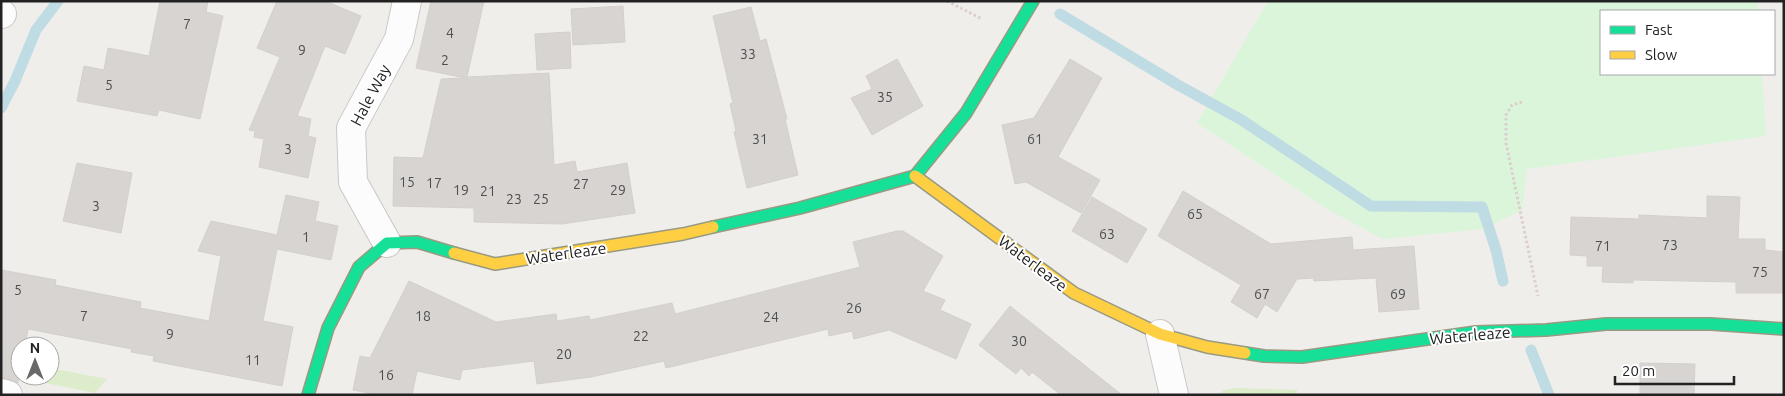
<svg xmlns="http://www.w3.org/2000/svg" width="1785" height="396" viewBox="0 0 1785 396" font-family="Ubuntu,sans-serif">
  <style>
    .grass { fill: #ddeccb }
    .park { fill: #daf5da }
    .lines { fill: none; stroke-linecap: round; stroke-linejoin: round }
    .stream { stroke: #bfdbe3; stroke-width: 11 }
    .building { fill: #d7d4d2; stroke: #d3d0cc }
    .street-casing { stroke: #c9c8c7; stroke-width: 30 }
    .fast-casing { stroke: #999a82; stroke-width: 14 }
    .slow-casing { stroke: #999a82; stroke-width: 14 }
    .path { stroke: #dccecd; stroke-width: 3; stroke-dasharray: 2.5 2.5; stroke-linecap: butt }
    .street { stroke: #fdfcfc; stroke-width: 28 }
    .fast { stroke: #16e098; stroke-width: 11 }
    .slow { stroke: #ffcf43; stroke-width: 11 }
    .labels { text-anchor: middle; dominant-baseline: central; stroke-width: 4; stroke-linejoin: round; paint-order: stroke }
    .number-label { font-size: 14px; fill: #4f4e4e }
    .street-label { font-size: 16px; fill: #222; stroke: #fff }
  </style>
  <rect width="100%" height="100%" fill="#f0eeeb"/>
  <g class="grass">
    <polygon points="50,368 107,379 95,393 40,382 40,376 50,376"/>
    <polygon points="1236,388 1297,390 1297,395 1218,395 1224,390"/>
  </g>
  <polygon class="park" points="1268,1 1757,1 1758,11 1601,11 1601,74 1762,74 1766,136 1527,169 1522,210 1483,229 1383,239 1325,208 1197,123"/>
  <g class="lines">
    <g class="stream">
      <polyline points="1060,14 1178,85 1240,119 1371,206 1482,207 1496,250 1503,281"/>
      <polyline points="1,108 15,81 36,30 58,1"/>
      <polyline points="1531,350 1549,395"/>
    </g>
  </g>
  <g class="building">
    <polygon points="160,1 208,1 206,12 223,16 200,119 159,110 157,116 77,101 84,66 104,70 108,48 149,56"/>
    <polygon points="277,1 325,1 361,16 345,54 325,46 297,116 311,119 308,136 316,138 308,178 259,167 264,139 254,137 255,131 249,130 280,57 257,48"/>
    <polygon points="431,1 484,1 467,77 549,73 554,165 575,161 577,172 627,163 635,213 562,224 474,222 474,208 393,206 394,157 423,158 441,79 465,78 416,68"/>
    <polygon points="623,6 625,42 573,45 571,9"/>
    <polygon points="751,7 760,41 766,39 787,119 785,119 798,175 747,188 734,132 736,131 730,104 733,103 713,16"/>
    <polygon points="570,32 571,68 537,70 535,34"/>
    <polygon points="897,59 923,106 872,135 851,98 872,89 866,76"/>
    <polygon points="1070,59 1102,78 1058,157 1100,180 1081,213 1026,182 1015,184 1002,125 1034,118"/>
    <polygon points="77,163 132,173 121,233 63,221"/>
    <polygon points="1183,191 1271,244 1352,237 1353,250 1414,246 1419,309 1379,312 1376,278 1314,281 1313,278 1297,279 1277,312 1265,304 1257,318 1231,302 1241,285 1158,236"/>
    <polygon points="286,195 319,202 315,221 338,226 331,260 277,249 263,321 293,327 282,386 153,361 154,356 131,352 132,349 28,329 25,346 20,346 20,373 18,383 12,380 1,378 1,270 56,280 55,285 141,302 140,308 209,321 221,256 198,251 211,221 277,235"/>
    <polygon points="1707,196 1740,197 1738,239 1765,239 1765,250 1784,252 1784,293 1736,293 1736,282 1633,280 1633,283 1602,282 1603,266 1587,266 1587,256 1570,255 1571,217 1639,219 1639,215 1707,218"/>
    <polygon points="1092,197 1147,229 1127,263 1072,231"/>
    <polygon points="897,231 903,231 943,256 923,291 945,300 940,310 971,324 956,359 889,330 854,339 852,331 829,336 828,329 666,368 664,361 591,377 537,384 534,361 462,370 460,380 417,371 412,395 379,395 353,390 360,356 370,358 409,281 496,322 556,314 557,321 589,316 590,320 672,303 675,314 860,267 853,242"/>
    <polygon points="1010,306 1025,318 1122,395 1061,395 1032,372 1029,376 1021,368 1016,374 979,345"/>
    <polygon points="1640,363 1695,364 1694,395 1640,395"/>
  </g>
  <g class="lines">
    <defs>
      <g id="street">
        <polyline points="1,14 2,14"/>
        <polyline points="387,243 353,182 351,128 399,39 407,1"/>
        <polyline points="1160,334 1174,395"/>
        <polyline points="1,393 8,395"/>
      </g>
      <g id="fast">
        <polyline points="713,227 800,208 915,176 966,113 1033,1"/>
        <polyline points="1245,353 1264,356 1302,357 1476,332 1546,330 1606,324 1711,324 1784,329"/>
        <polyline points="308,395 328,328 359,267 387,243 417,242 454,253"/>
      </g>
      <g id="slow">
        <polyline points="915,176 1074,293 1160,334 1207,347 1245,353"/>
        <polyline points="454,253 495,264 683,234 713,227"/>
      </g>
    </defs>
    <use href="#street" class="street-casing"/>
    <use href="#fast" class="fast-casing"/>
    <use href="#slow" class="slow-casing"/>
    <g class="path">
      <polyline points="947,1 982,19"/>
      <polyline points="1522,102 1512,105 1506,115 1506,143 1538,296"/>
    </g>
    <use href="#street" class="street"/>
    <use href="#fast" class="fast"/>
    <use href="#slow" class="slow"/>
  </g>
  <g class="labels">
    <g class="number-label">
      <text x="187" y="24">7</text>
      <text x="450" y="33">4</text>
      <text x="302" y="50">9</text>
      <text x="748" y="54">33</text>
      <text x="445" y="60">2</text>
      <text x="109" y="85">5</text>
      <text x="885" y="97">35</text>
      <text x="760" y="139">31</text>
      <text x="1035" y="139">61</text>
      <text x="288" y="149">3</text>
      <text x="407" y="182">15</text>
      <text x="434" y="183">17</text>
      <text x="581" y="184">27</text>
      <text x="461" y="190">19</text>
      <text x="618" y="190">29</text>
      <text x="488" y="191">21</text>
      <text x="514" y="199">23</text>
      <text x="541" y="199">25</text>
      <text x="96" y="206">3</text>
      <text x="1195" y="214">65</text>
      <text x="1107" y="234">63</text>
      <text x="306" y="237">1</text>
      <text x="1670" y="245">73</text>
      <text x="1603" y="246">71</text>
      <text x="1760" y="272">75</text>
      <text x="18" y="290">5</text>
      <text x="1262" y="294">67</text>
      <text x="1398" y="294">69</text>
      <text x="854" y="308">26</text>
      <text x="84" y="316">7</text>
      <text x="423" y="316">18</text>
      <text x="771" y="317">24</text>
      <text x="170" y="334">9</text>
      <text x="641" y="336">22</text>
      <text x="1019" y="341">30</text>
      <text x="564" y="354">20</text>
      <text x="253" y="360">11</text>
      <text x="386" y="375">16</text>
    </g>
    <g class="street-label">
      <text transform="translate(370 95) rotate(-62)">Hale Way</text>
      <text transform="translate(566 253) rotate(-8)">Waterleaze</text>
      <text transform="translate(1033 263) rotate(37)">Waterleaze</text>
      <text transform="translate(1470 335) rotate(-5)">Waterleaze</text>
    </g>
  </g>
  <rect width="1785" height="396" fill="none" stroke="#222222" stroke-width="5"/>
  <rect x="1600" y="10" width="175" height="65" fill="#ffffff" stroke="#a7a7a7"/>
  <rect x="1610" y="26" width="25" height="8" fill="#16e098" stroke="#a7a7a7"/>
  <text x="1645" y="35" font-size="15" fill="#222222">Fast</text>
  <rect x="1610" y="51" width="25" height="8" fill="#ffcf43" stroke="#a7a7a7"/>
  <text x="1645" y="60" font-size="15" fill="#222222">Slow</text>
  <g transform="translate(35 361)"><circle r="24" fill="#ffffff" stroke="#a7a7a7"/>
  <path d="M0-4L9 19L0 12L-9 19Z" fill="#6a6968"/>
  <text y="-8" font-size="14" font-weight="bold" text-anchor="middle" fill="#222222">N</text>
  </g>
  <path d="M1615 376v8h119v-8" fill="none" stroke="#222222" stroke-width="2.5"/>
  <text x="1622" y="376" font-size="15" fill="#222222" stroke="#ffffff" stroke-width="4" paint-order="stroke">20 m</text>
</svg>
